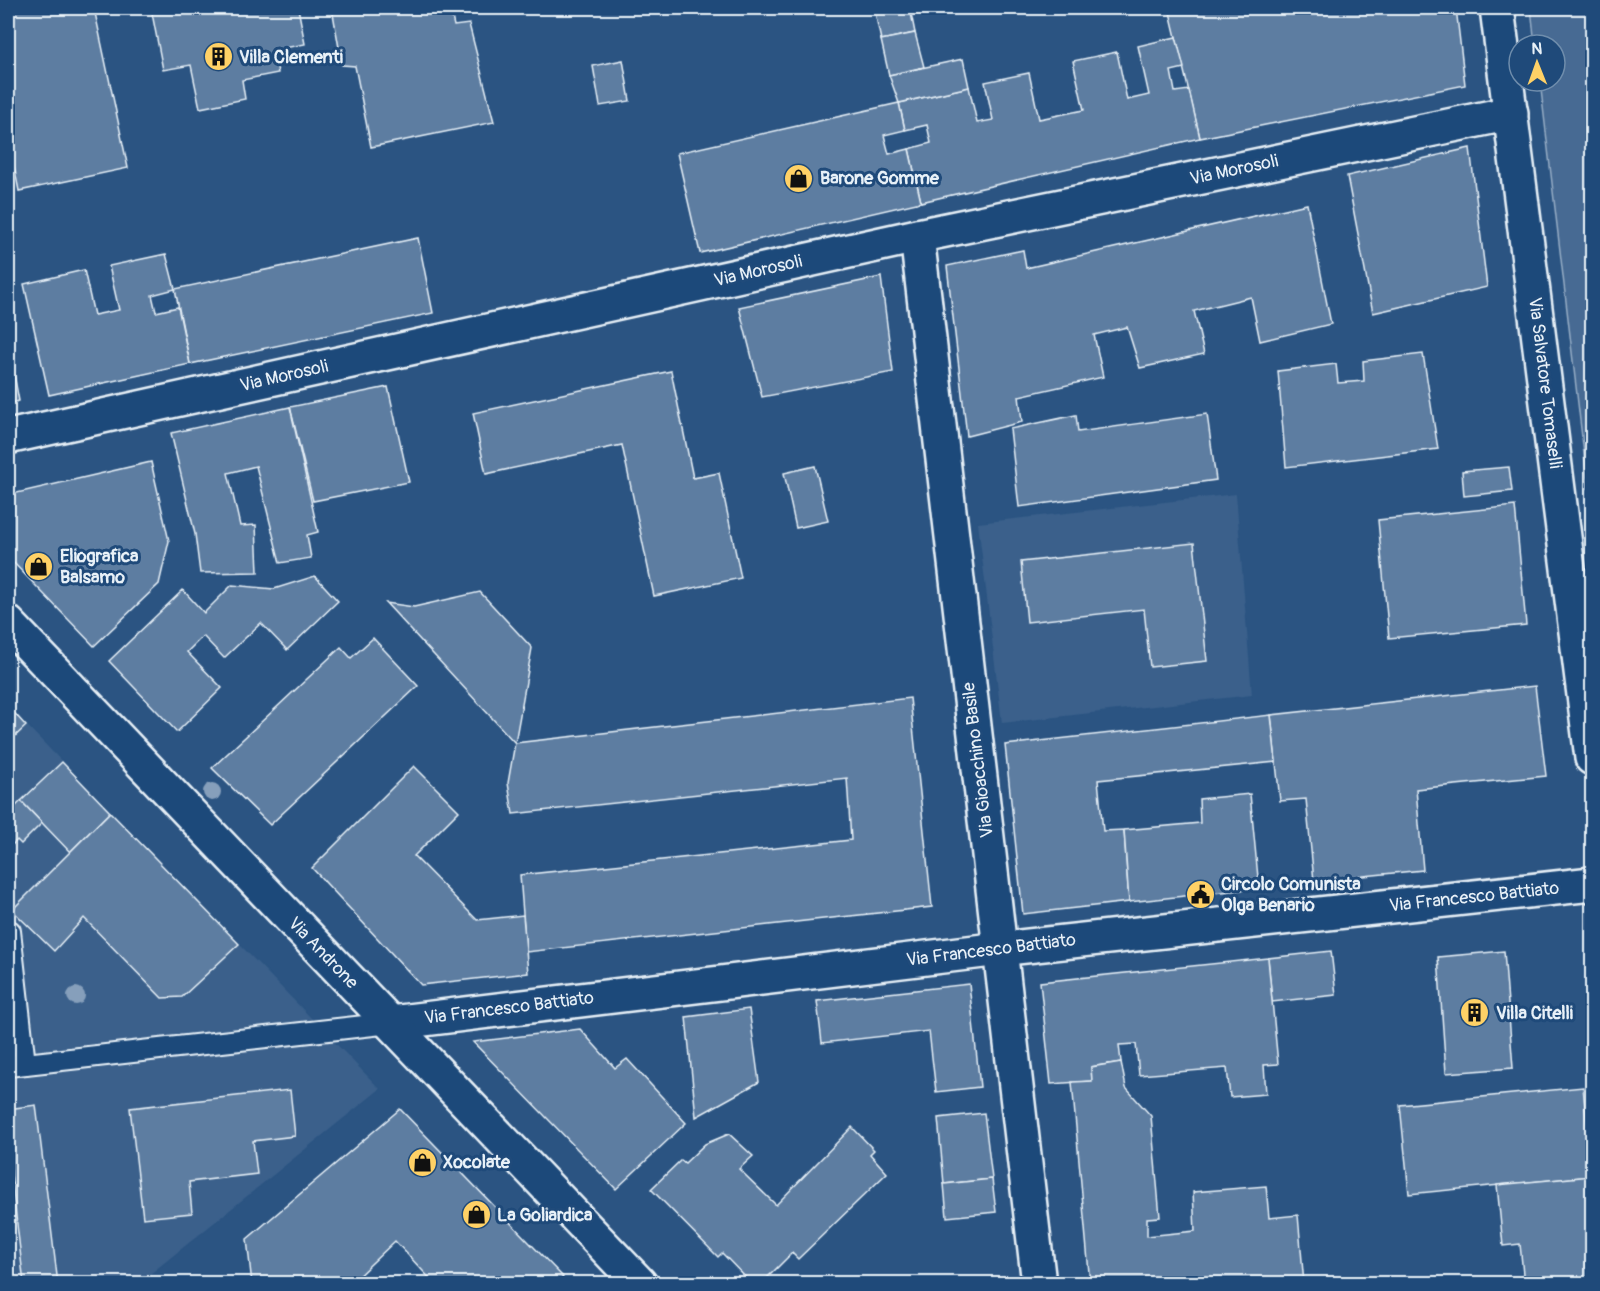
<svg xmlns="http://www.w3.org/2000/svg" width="1600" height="1291" viewBox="0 0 1600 1291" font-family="Pangolin,sans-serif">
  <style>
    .built { fill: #3a608b }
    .green { fill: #476b93; stroke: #98aec6; stroke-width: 1.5 }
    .building { fill: #5d7da1; stroke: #e8f1f8; stroke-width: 1.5 }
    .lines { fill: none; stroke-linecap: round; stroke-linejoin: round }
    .lane-casing { stroke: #e8f1f8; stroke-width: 24 }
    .street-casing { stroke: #e8f1f8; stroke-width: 38 }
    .secondary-casing { stroke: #e8f1f8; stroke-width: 38 }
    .primary-casing { stroke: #e8f1f8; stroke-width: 38 }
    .lane { stroke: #1f4a7a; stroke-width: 20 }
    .street { stroke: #1f4a7a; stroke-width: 33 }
    .secondary { stroke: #1f4a7a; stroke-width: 33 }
    .primary { stroke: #1f4a7a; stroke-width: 33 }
    .tree { fill: #869fbb }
    .labels { text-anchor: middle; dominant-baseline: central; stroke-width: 6; stroke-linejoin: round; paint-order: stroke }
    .poi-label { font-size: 18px; font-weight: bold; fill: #e8f1f8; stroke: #1f4a7a; text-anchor: start }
    .street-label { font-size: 18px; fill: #e8f1f8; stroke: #1f4a7a }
  </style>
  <rect width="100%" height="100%" fill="#2b5482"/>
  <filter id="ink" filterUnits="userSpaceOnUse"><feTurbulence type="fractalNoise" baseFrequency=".0167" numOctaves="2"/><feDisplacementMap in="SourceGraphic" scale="12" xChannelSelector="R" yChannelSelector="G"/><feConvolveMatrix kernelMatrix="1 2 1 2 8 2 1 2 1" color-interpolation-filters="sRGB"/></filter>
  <g filter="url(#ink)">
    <g class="built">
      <polygon points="1236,494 1252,695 1002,723 978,523"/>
      <polygon points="8,706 380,1089 139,1283 8,1283"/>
    </g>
    <polygon class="green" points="1531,8 1592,8 1592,522 1540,81 1555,81 1555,45 1535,45"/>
    <g class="building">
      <polygon points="8,8 94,8 128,168 19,191 8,136"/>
      <polygon points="151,8 298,8 305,44 274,50 278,73 242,80 245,99 200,108 191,65 163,70"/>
      <polygon points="332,8 450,8 454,26 469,24 494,122 371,147 355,66 342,65"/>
      <polygon points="874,8 910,8 915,33 881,40"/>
      <polygon points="1169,8 1456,8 1465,85 1200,138"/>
      <polygon points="915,33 924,67 889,75 881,40"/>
      <polygon points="1176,37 1184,68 1171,71 1175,92 1189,90 1200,138 921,202 909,149 931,143 927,125 905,130 899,103 969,87 977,123 993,120 985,82 1029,73 1039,119 1084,110 1073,61 1117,52 1127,100 1149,95 1138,46"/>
      <polygon points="963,59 969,87 899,103 889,75"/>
      <polygon points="623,60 630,101 600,106 593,66"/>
      <polygon points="899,103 905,130 884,135 889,154 909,149 921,202 700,253 677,153"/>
      <polygon points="1470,148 1487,287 1373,313 1347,176"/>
      <polygon points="1307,204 1331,324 1260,341 1251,297 1194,311 1204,354 1140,368 1127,327 1094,335 1103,377 1019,396 1022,422 967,436 947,266 1023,250 1026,268"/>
      <polygon points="418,238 433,313 190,364 175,289"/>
      <polygon points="166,254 175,289 152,295 156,312 178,307 190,364 49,395 24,284 84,270 94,315 119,310 109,266"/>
      <polygon points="881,277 893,372 762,397 739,307"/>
      <polygon points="8,342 19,401 8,404"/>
      <polygon points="1423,354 1438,449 1286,467 1278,371 1336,364 1338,383 1364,381 1363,361"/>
      <polygon points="671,371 693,478 719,473 741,578 654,596 622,445 486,474 473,413"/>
      <polygon points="388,387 409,482 313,501 290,407"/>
      <polygon points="290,407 318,532 307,535 311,558 280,563 256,466 228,473 240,526 256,525 258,572 200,573 195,534 171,433"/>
      <polygon points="1207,414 1216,480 1019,507 1010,429 1076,415 1078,432"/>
      <polygon points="151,462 169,541 159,584 94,646 8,557 8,495"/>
      <polygon points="815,466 828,521 796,528 784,473"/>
      <polygon points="1509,467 1512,491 1464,496 1462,471"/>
      <polygon points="1515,506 1526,625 1389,638 1378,520"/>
      <polygon points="1194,543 1207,661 1150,667 1144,609 1027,622 1021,562"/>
      <polygon points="315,576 338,601 287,650 261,623 224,658 203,636 187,652 222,688 177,732 109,661 183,590 204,613 232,585 274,589"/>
      <polygon points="480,592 532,648 515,743 386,603 414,607"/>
      <polygon points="373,638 418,686 270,825 212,768 341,647 351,658"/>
      <polygon points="1535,686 1546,776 1416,789 1423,870 1314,881 1306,799 1280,801 1271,715"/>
      <polygon points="910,698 932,907 526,952 520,875 851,840 847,778 513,814 508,783 515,743"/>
      <polygon points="8,706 26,726 8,743"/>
      <polygon points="1271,715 1276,762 1098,780 1103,831 1124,830 1129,902 1023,914 1005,745"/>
      <polygon points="62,762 110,812 70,852 21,801"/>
      <polygon points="414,766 459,811 414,856 477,920 523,915 528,973 421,985 312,868"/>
      <polygon points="1250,794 1259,888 1129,902 1124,830 1200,823 1199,799"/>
      <polygon points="21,801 42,823 21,844 17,840 8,849 8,814"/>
      <polygon points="110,812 239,944 182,997 162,998 84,918 54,951 12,910"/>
      <polygon points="1331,951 1336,995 1272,1002 1268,958"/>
      <polygon points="1504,951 1513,1068 1446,1073 1438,957"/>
      <polygon points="1268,958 1278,1064 1264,1065 1266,1094 1230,1097 1227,1068 1139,1075 1136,1044 1119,1045 1121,1062 1091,1067 1092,1081 1051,1084 1040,982"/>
      <polygon points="969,984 980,1087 936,1092 929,1031 822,1043 817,1001"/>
      <polygon points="749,1009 759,1082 696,1117 686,1017"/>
      <polygon points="580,1029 615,1068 627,1059 686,1123 616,1189 473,1042"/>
      <polygon points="1121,1062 1126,1088 1151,1116 1160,1217 1147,1218 1147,1236 1195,1231 1193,1192 1266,1186 1269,1218 1298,1215 1304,1284 1090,1284 1072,1082 1092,1081 1091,1067"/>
      <polygon points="1583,1087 1592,1176 1409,1194 1400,1105"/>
      <polygon points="290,1090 295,1136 253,1141 257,1174 189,1182 192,1213 143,1218 130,1108"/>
      <polygon points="36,1105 58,1284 24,1284 8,1148 8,1109"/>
      <polygon points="400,1109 527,1240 563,1277 556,1284 435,1284 395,1241 350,1284 252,1284 247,1239"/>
      <polygon points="984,1113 992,1179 944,1184 938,1118"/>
      <polygon points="852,1127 874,1150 870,1154 887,1173 798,1259 792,1253 761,1284 752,1284 722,1253 718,1257 651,1189 681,1160 685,1163 705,1144 729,1134 753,1156 739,1169 776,1205"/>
      <polygon points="1592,1176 1592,1278 1524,1284 1520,1244 1503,1246 1497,1185"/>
      <polygon points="992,1179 996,1212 947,1217 944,1184"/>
      <polygon points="1592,1278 1592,1284 1542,1284"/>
    </g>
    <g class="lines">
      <defs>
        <g id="lane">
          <polyline points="10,931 25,1064"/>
          <polyline points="8,1066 391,1023"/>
        </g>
        <g id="street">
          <polyline points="917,236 1039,1284"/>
          <polyline points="8,437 917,236 1511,113"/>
          <polyline points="391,1023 1000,949 1592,884"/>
        </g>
        <polyline id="secondary" points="8,623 640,1284"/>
        <polyline id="primary" points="1497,8 1592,758"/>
      </defs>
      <use href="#lane" class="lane-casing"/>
      <use href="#street" class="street-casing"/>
      <use href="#secondary" class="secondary-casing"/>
      <use href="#primary" class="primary-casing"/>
      <use href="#lane" class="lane"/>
      <use href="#street" class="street"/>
      <use href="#secondary" class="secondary"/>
      <use href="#primary" class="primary"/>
    </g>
    <g class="tree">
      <circle cx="212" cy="792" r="9"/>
      <circle cx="76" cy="996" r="9"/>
    </g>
  </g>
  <defs>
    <symbol id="building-disc" viewBox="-11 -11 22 22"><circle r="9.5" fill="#ffd166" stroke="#1f4a7a"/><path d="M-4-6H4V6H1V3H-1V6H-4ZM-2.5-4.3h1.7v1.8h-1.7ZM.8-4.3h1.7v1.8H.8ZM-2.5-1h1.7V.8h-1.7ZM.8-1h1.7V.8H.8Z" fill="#111"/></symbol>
    <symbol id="shop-disc" viewBox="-11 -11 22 22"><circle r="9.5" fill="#ffd166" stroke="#1f4a7a"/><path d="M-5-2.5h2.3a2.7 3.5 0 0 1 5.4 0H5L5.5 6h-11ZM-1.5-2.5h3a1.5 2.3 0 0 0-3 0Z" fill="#111"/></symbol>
    <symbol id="civic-disc" viewBox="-11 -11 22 22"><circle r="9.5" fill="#ffd166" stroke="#1f4a7a"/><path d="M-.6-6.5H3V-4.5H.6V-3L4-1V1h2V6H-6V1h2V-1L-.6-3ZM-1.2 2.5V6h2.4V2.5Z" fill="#111"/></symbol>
  </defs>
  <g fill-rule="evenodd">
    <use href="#building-disc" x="202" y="40" width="33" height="33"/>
    <use href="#shop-disc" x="782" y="162" width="33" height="33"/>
    <use href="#shop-disc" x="22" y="550" width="33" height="33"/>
    <use href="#civic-disc" x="1184" y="878" width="33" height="33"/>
    <use href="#building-disc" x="1458" y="996" width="33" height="33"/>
    <use href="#shop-disc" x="406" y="1146" width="33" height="33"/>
    <use href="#shop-disc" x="460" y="1198" width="33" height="33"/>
  </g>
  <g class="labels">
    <g class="poi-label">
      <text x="239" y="57">Villa Clementi</text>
      <text x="820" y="178">Barone Gomme</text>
      <text x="60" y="556">Eliografica<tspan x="60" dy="21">Balsamo</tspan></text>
      <text x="1221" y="884">Circolo Comunista<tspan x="1221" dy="21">Olga Benario</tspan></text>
      <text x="1496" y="1013">Villa Citelli</text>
      <text x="443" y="1162">Xocolate</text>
      <text x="497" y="1215">La Goliardica</text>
    </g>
    <g class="street-label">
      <text transform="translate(1234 170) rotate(-12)">Via Morosoli</text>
      <text transform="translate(758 271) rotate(-13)">Via Morosoli</text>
      <text transform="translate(284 376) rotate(-13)">Via Morosoli</text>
      <text transform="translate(1545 383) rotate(83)">Via Salvatore Tomaselli</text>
      <text transform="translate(978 760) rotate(-97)">Via Gioacchino Basile</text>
      <text transform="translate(1474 897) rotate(-6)">Via Francesco Battiato</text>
      <text transform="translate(991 950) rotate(-7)">Via Francesco Battiato</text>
      <text transform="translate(323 953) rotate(46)">Via Androne</text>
      <text transform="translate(509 1008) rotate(-7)">Via Francesco Battiato</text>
    </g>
  </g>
  <rect width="1600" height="1291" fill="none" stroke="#1f4a7a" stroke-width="30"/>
  <rect x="15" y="15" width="1570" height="1261" fill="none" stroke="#e8f1f8" stroke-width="2" filter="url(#ink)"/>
  <g transform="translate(1537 63) rotate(359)"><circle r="28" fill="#1f4a7a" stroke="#6f8dac" stroke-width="1.5"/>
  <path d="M0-4.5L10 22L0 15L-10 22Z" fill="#ffd166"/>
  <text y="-9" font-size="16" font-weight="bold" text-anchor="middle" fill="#e8f1f8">N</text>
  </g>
</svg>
